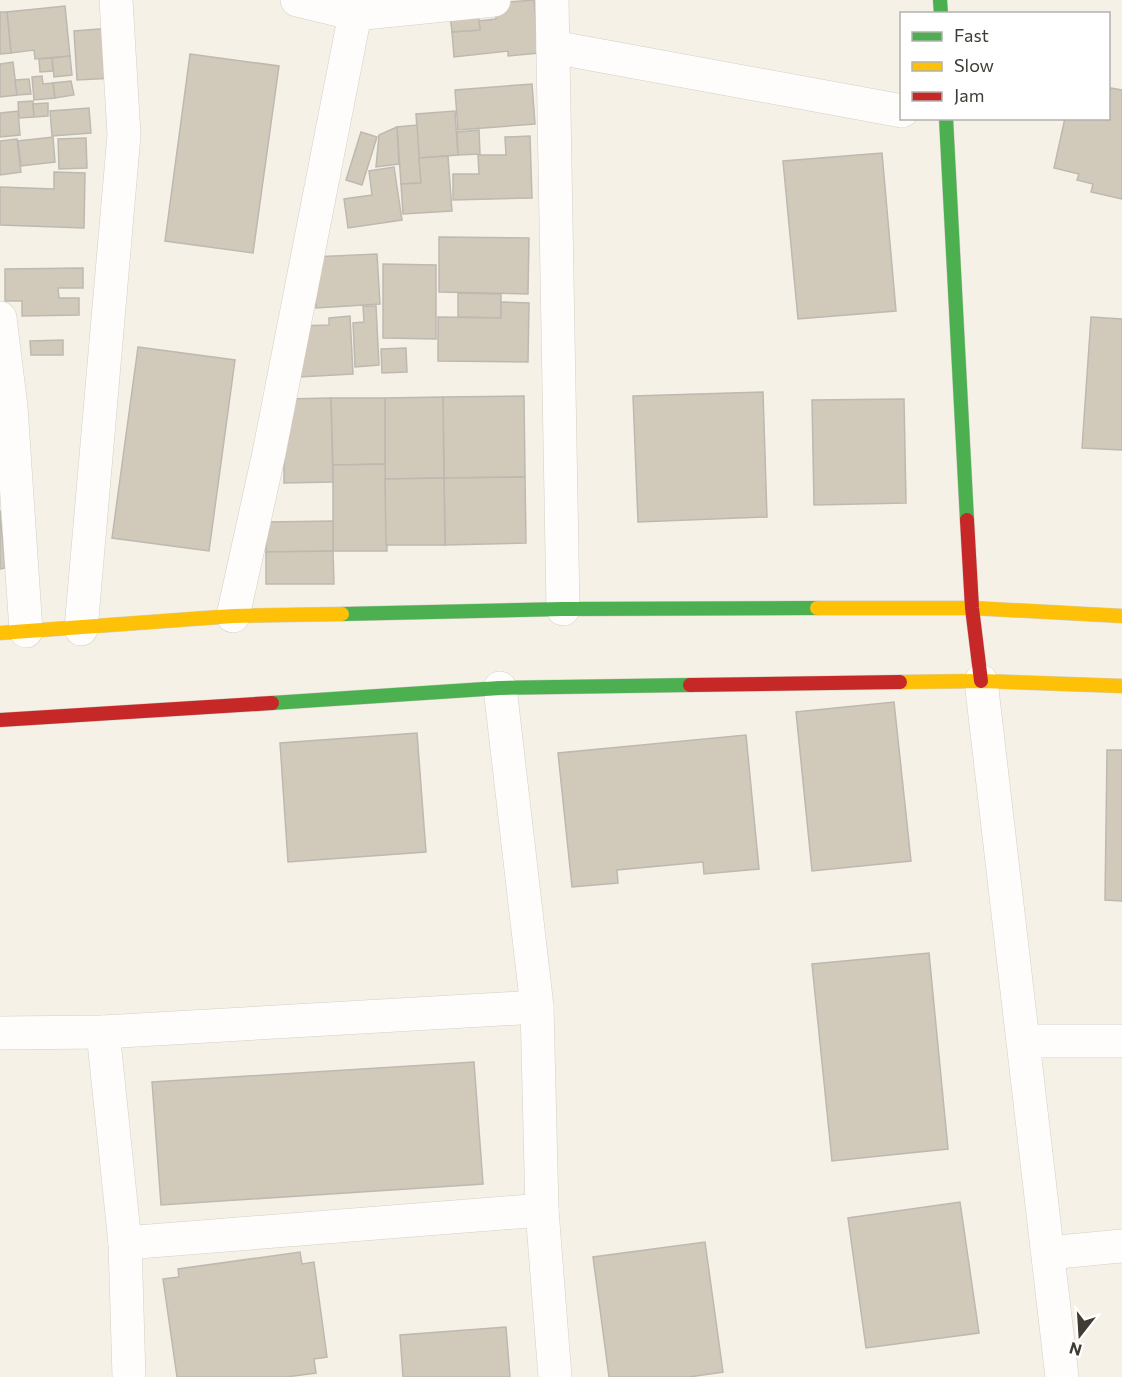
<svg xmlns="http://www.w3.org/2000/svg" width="1122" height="1377" viewBox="0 0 1122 1377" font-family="Commissioner,sans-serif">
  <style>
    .building { fill: #d1c9ba; stroke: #bdb9b1; stroke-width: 1.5 }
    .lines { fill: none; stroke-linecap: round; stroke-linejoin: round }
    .street-casing { stroke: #d3cfc6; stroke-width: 34 }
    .fast-casing { stroke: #d3cfc6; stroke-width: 15 }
    .slow-casing { stroke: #d3cfc6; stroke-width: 15 }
    .jam-casing { stroke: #d3cfc6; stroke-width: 15 }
    .street { stroke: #fefdfb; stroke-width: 33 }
    .fast { stroke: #4caf50; stroke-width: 14 }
    .slow { stroke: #ffc107; stroke-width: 14 }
    .jam { stroke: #c62828; stroke-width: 14 }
  </style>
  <rect width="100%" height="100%" fill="#f6f1e6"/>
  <g class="building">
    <polygon points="534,0 539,53 508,56 508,51 454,57 452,32 480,30 479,21 496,19 494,3"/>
    <polygon points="477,4 480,30 452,32 449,7"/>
    <polygon points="65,6 70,56 35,59 34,50 11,53 7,12"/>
    <polygon points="0,12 7,12 11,53 0,54"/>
    <polygon points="111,28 115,78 77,80 74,31"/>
    <polygon points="190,54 279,66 253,253 165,241"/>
    <polygon points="70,56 72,75 54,77 52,58"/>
    <polygon points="52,58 53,71 40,72 39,59"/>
    <polygon points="13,62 17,95 0,97 0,64"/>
    <polygon points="42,76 43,84 53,83 55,98 34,100 32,77"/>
    <polygon points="29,79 31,94 17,95 15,80"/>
    <polygon points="71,81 74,95 55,98 53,83"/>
    <polygon points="532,84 535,124 458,130 455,90"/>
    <polygon points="1111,88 1122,90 1122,199 1091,192 1093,184 1077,180 1079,174 1054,168 1065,118 1108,118 1108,96"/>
    <polygon points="33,101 34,117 19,118 18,102"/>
    <polygon points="48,103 48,116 34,117 33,104"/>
    <polygon points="89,108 91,133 52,136 50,111"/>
    <polygon points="18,111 20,135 0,137 0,113"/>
    <polygon points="455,111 458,155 419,158 416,114"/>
    <polygon points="417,125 421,183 401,184 397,127"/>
    <polygon points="397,127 399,164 376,167 379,135"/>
    <polygon points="479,130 480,154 458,155 457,132"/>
    <polygon points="361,132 377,137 362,185 346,180"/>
    <polygon points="530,136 532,198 453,200 453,174 479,174 478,155 506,155 505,137"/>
    <polygon points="53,137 55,162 21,166 18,141"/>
    <polygon points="86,138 87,168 59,169 58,139"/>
    <polygon points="17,139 21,172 0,175 0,141"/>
    <polygon points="882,153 896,311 798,319 783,161"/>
    <polygon points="448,156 452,211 403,214 401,184 421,183 419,158"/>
    <polygon points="394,167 402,220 348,228 344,199 372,195 369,171"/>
    <polygon points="54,172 85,173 84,228 0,225 0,187 54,189"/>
    <polygon points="439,237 529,238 528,294 439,292"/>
    <polygon points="377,254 380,304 316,308 312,257"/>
    <polygon points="383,264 436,265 436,339 383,338"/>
    <polygon points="83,268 83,288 58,288 59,298 79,298 79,315 22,316 22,301 5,301 5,269"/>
    <polygon points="458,293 501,294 501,318 458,317"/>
    <polygon points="501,302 529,303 528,362 438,361 438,317 501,318"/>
    <polygon points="363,306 376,306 379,365 355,367 353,323 364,322"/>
    <polygon points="350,316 353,374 299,377 296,326 329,325 329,318"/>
    <polygon points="1091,317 1122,319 1122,450 1082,448"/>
    <polygon points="63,340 63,355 31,355 30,341"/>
    <polygon points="138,347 235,360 209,551 112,538"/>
    <polygon points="406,348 407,372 382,373 381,349"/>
    <polygon points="763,392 767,517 638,522 633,396"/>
    <polygon points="524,396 525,477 444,478 443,397"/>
    <polygon points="443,397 444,478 385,479 385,398"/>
    <polygon points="331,398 333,482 284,483 284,399"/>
    <polygon points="331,398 385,398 385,464 333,465"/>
    <polygon points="904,399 906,503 814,505 812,400"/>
    <polygon points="385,464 387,551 333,551 333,465"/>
    <polygon points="525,477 526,543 445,545 444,478"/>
    <polygon points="444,478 445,545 386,545 385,479"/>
    <polygon points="0,510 5,568 0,569"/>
    <polygon points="333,521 333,551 266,552 265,522"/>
    <polygon points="333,551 334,584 266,584 266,552"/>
    <polygon points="894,702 911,861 812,871 796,712"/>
    <polygon points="417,733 426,852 288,862 280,743"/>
    <polygon points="746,735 759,869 704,874 703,862 617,870 618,883 572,887 558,753"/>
    <polygon points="1107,750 1122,750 1122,901 1105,900"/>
    <polygon points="929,953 948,1149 832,1161 812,964"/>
    <polygon points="474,1062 483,1184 161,1205 152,1082"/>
    <polygon points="960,1202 979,1333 866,1348 848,1218"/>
    <polygon points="705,1242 723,1372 689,1377 609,1377 593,1257"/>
    <polygon points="300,1252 302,1264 314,1262 327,1357 314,1359 316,1373 286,1377 177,1377 163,1279 179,1277 178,1269"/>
    <polygon points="506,1327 510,1377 403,1377 400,1335"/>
  </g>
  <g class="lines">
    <defs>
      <g id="street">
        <polyline points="297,0 355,14 494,0"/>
        <polyline points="552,0 563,609"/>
        <polyline points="553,47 902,111"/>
        <polyline points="0,318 11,407 26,631"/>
        <polyline points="233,616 269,453 355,14 360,0"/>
        <polyline points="81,629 124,135 116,0"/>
        <polyline points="981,681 1062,1377"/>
        <polyline points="500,688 537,1007 542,1210 555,1377"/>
        <polyline points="103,1032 125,1243 129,1377"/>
        <polyline points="0,1033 103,1032 537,1007"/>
        <polyline points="1023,1041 1122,1041"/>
        <polyline points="125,1243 542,1210"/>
        <polyline points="1048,1253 1122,1246"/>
      </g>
      <g id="fast">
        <polyline points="940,0 941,14"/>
        <polyline points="946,118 967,520"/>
        <polyline points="342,614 563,609 817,608"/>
        <polyline points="272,703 500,688 690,685"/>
      </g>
      <g id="slow">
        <polyline points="817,608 972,608 1122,616"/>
        <polyline points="0,633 233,616 342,614"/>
        <polyline points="900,682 981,681 1122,686"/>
      </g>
      <g id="jam">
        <polyline points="967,520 972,608 981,681"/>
        <polyline points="690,685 900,682"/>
        <polyline points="0,720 272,703"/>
      </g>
    </defs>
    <use href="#street" class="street-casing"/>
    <use href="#fast" class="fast-casing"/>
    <use href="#slow" class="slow-casing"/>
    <use href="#jam" class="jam-casing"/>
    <use href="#street" class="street"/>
    <use href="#fast" class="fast"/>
    <use href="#slow" class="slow"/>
    <use href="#jam" class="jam"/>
  </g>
  <rect x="900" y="12" width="210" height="108" fill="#ffffff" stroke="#b2b1ad" stroke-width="1.5"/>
  <rect x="912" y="32" width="30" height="9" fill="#4caf50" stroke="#b2b1ad" stroke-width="1.5"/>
  <text x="954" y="42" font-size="18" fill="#3f3c33">Fast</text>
  <rect x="912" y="62" width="30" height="9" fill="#ffc107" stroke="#b2b1ad" stroke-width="1.5"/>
  <text x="954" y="72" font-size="18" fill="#3f3c33">Slow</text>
  <rect x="912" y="92" width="30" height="9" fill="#c62828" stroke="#b2b1ad" stroke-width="1.5"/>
  <text x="954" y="102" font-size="18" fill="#3f3c33">Jam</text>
  <g transform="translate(1080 1335) rotate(197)" stroke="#ffffff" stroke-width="4.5" paint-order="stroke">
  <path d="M0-4.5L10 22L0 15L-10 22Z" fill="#3f3c33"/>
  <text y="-9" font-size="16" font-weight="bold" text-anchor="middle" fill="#3f3c33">N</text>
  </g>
</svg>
